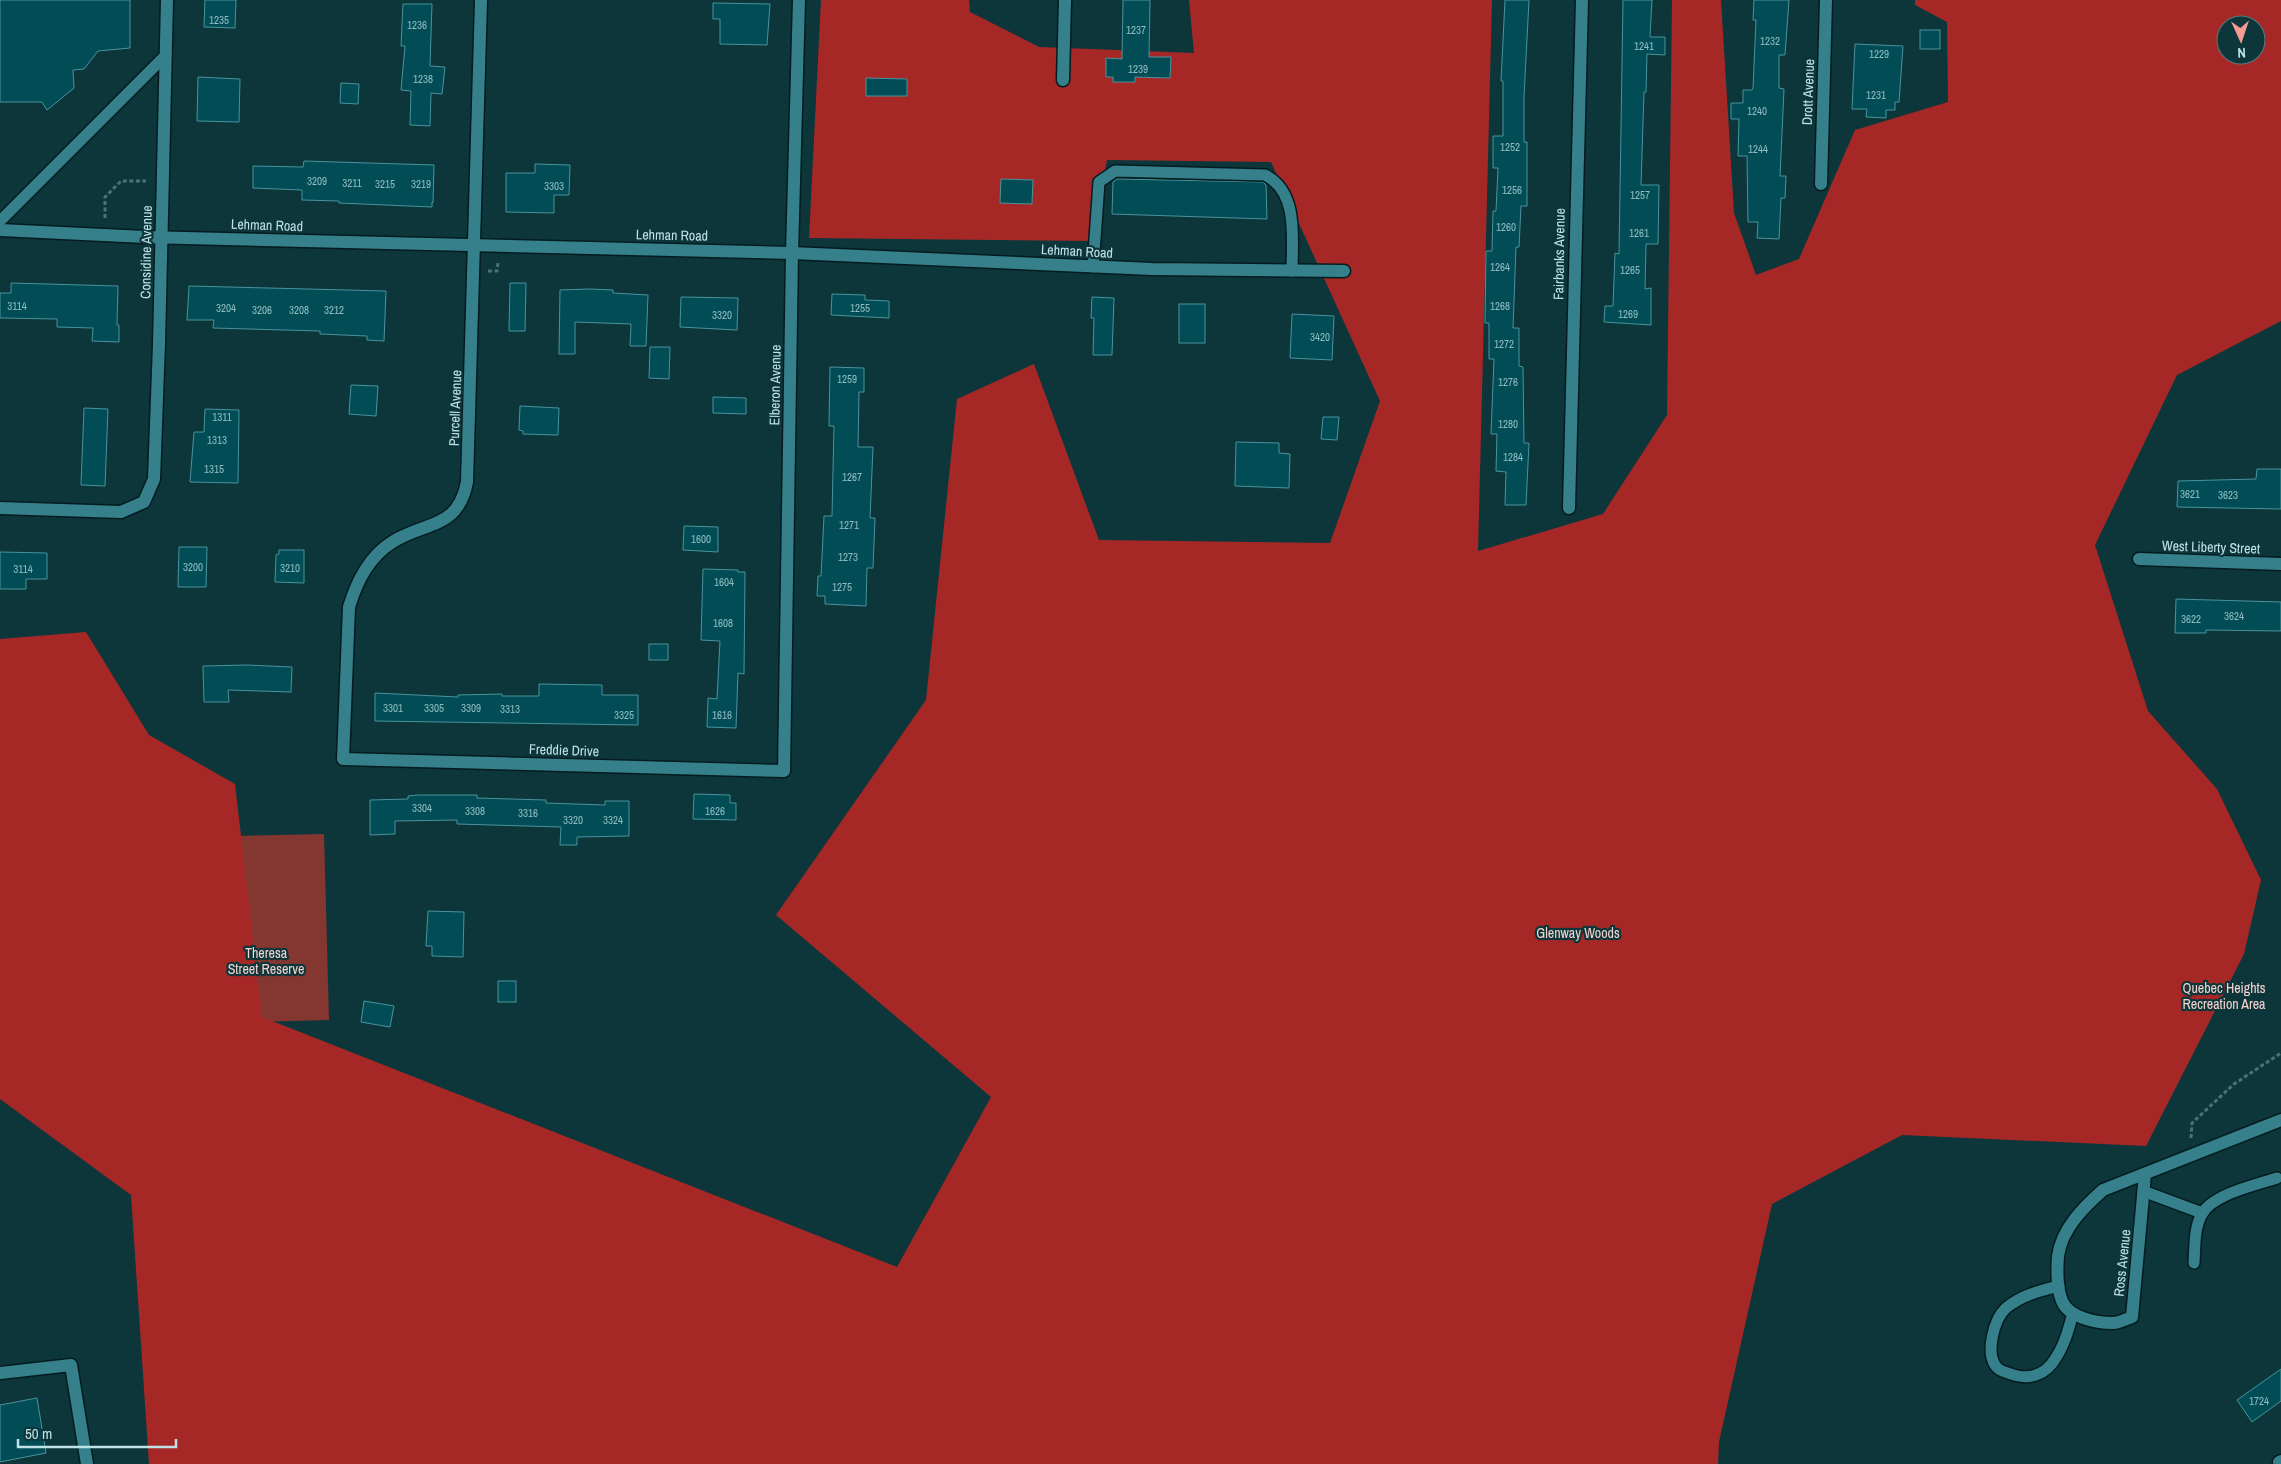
<svg xmlns="http://www.w3.org/2000/svg" width="2281" height="1464" viewBox="0 0 2281 1464" font-family="'Archivo Narrow',sans-serif">
  <style>
    .green { fill: #843731 }
    .forest { fill: #a62826; fill-rule: evenodd }
    .building { fill: #024d55; stroke: #49939d }
    .lines { fill: none; stroke-linecap: round; stroke-linejoin: round }
    .service-casing { stroke: #041c1f; stroke-width: 14 }
    .minor-casing { stroke: #041c1f; stroke-width: 15 }
    .path { stroke: #4a7176; stroke-width: 3; stroke-dasharray: 4 2.5; stroke-linecap: butt }
    .service { stroke: #35808a; stroke-width: 11 }
    .minor { stroke: #35808a; stroke-width: 12 }
    .labels { text-anchor: middle; dominant-baseline: central; stroke-width: 4.5; stroke-linejoin: round; paint-order: stroke }
    .number-label { font-size: 11px; fill: #90bdc2 }
    .street-label { font-size: 14px; fill: #bfe2e7; stroke: #0d363b }
    .park-label { font-size: 14px; fill: #f5d3cf; stroke: #0d363b }
  </style>
  <rect width="100%" height="100%" fill="#0d363b"/>
  <polygon class="green" points="324,834 329,1020 0,1029 0,914 235,836"/>
  <path class="forest" d="M821,0H969L970,12L1039,47L1194,53L1189,0H1492L1478,551L1603,514L1667,415L1672,0H1721L1734,213L1756,275L1799,259L1855,130L1948,102L1947,22L1915,5V0H2281V321L2177,375L2095,545L2148,711L2217,789L2261,880L2244,954L2146,1146L1902,1135L1772,1204L1719,1442L1718,1464H149L131,1195L0,1099V639L86,632L149,735L235,784L262,1017L897,1267L991,1097L776,915L926,700L957,399L1034,364L1099,540L1330,543L1380,401L1271,162L1107,160L1093,241L809,238ZM2226,25H2256V55H2226Z"/>
  <g class="building">
    <polygon points="0,0 130,0 130,48 98,51 84,69 73,70 74,88 47,110 42,102 0,102"/>
    <polygon points="205,0 236,0 235,28 204,27"/>
    <polygon points="1123,0 1150,0 1149,57 1171,57 1170,78 1135,77 1135,82 1113,82 1113,77 1106,77 1106,58 1122,59"/>
    <polygon points="1505,0 1529,0 1524,97 1524,142 1527,142 1527,206 1521,206 1519,247 1516,247 1513,328 1519,328 1519,366 1523,367 1524,443 1529,443 1526,505 1505,505 1506,472 1496,471 1497,434 1491,434 1494,359 1489,359 1489,323 1485,323 1486,251 1492,251 1493,211 1496,211 1498,168 1493,168 1493,136 1503,136 1503,81 1501,81"/>
    <polygon points="1623,0 1652,0 1650,37 1665,37 1665,55 1647,54 1646,92 1644,92 1641,185 1659,185 1658,244 1646,244 1645,289 1651,288 1651,325 1604,322 1605,306 1613,306 1615,253 1619,254"/>
    <polygon points="1754,0 1789,0 1785,55 1779,55 1779,88 1784,89 1780,176 1786,176 1785,198 1781,198 1779,239 1757,238 1758,222 1748,222 1747,156 1738,156 1739,119 1731,119 1731,103 1743,103 1743,90 1752,90 1753,88 1756,20 1753,20"/>
    <polygon points="713,3 770,4 767,45 720,44 720,19 713,19"/>
    <polygon points="403,4 432,4 430,66 445,67 442,94 431,93 430,126 410,125 411,91 401,90 405,46 401,46"/>
    <rect x="1920" y="30" width="20" height="19"/>
    <polygon points="1855,44 1903,46 1899,102 1895,102 1895,110 1886,110 1886,118 1866,117 1867,109 1852,109"/>
    <polygon points="198,77 240,79 239,122 197,121"/>
    <polygon points="866,78 907,79 907,96 866,96"/>
    <polygon points="341,83 359,84 358,104 340,103"/>
    <polygon points="304,161 434,165 433,203 432,202 432,207 339,203 339,201 302,200 302,190 253,188 253,166 303,167"/>
    <polygon points="535,164 570,165 569,195 554,195 554,213 506,212 506,173 535,173"/>
    <polygon points="1001,179 1033,180 1032,204 1000,203"/>
    <polygon points="1117,179 1263,182 1266,185 1267,219 1112,214 1113,182"/>
    <polygon points="11,283 118,286 117,325 119,325 119,342 92,341 93,328 57,327 57,319 0,318 0,293 11,293"/>
    <polygon points="510,283 526,283 525,331 509,331"/>
    <polygon points="189,286 386,291 384,341 367,340 367,336 320,334 320,331 213,328 214,320 187,320"/>
    <polygon points="590,289 613,290 613,293 648,295 646,346 630,346 631,324 575,322 575,354 559,354 560,290"/>
    <polygon points="832,294 865,295 865,300 889,301 889,318 831,315"/>
    <polygon points="681,297 738,298 737,330 680,327"/>
    <polygon points="1092,297 1114,298 1112,355 1093,355 1094,318 1091,318"/>
    <rect x="1179" y="304" width="26" height="39"/>
    <polygon points="1292,314 1334,316 1332,360 1290,358"/>
    <polygon points="650,347 670,347 669,379 649,378"/>
    <polygon points="830,367 864,368 864,392 859,392 858,447 873,447 870,518 875,518 873,568 867,568 866,606 825,604 825,596 817,596 818,576 821,576 824,516 832,516 834,426 829,426"/>
    <polygon points="351,385 378,386 376,416 349,414"/>
    <polygon points="713,397 746,398 746,414 713,413"/>
    <polygon points="520,406 559,408 558,435 523,434 523,431 519,430"/>
    <polygon points="84,408 108,409 105,486 81,485"/>
    <polygon points="205,409 239,410 238,483 190,482 194,432 204,432"/>
    <polygon points="1323,417 1339,417 1337,440 1321,439"/>
    <polygon points="1236,442 1279,443 1279,453 1290,454 1289,488 1235,486"/>
    <polygon points="2257,469 2281,469 2281,509 2177,507 2178,481 2256,479"/>
    <polygon points="684,526 718,527 718,552 683,550"/>
    <polygon points="179,547 207,547 206,587 178,587"/>
    <polygon points="279,550 304,550 304,583 275,582 276,555 279,554"/>
    <polygon points="0,552 47,553 47,579 26,579 26,589 0,589"/>
    <polygon points="703,569 738,570 738,572 745,572 744,674 738,673 736,728 707,727 708,698 717,699 720,641 701,640"/>
    <polygon points="2176,599 2281,602 2281,631 2206,630 2206,633 2175,633"/>
    <rect x="649" y="644" width="19" height="16"/>
    <polygon points="247,665 292,667 291,692 228,690 229,702 204,702 203,666"/>
    <polygon points="539,684 602,685 602,695 638,695 638,725 375,721 375,693 458,697 458,695 502,694 502,696 539,696"/>
    <polygon points="694,794 730,795 730,803 736,803 736,820 693,819"/>
    <polygon points="418,795 477,795 477,798 546,800 546,803 605,805 605,801 629,801 629,836 577,837 577,845 560,845 561,827 457,824 457,820 395,821 395,834 370,835 370,800 408,799 408,796"/>
    <polygon points="428,911 464,912 463,957 432,956 432,946 426,946"/>
    <rect x="498" y="981" width="18" height="21"/>
    <polygon points="364,1001 394,1006 390,1027 361,1022"/>
    <polygon points="2281,1369 2281,1401 2252,1422 2237,1400"/>
    <polygon points="37,1398 46,1453 0,1462 0,1405"/>
  </g>
  <g class="lines">
    <defs>
      <g id="service">
        <polyline points="0,221 166,55"/>
        <path d="M1093,267L1099,182L1115,171L1265,175C1299,192 1292,239 1292,271"/>
        <polyline points="2143,1191 2202,1213"/>
        <path d="M2194,1263C2195,1248 2194,1227 2202,1214C2213,1194 2256,1185 2277,1178"/>
        <path d="M2059,1286C2039,1291 2022,1295 2006,1308C1994,1319 1986,1351 1995,1365C1998,1370 2004,1372 2008,1373C2028,1381 2046,1376 2057,1356C2065,1343 2069,1328 2073,1313"/>
      </g>
      <g id="minor">
        <path d="M481,0L467,482C458,529 427,521 394,541C369,556 357,581 349,607L343,759L784,771L792,253L799,0"/>
        <polyline points="1063,80 1065,0"/>
        <polyline points="1821,184 1826,0"/>
        <polyline points="0,230 145,237 792,253 1152,269 1344,271"/>
        <polyline points="0,508 121,512 144,502 154,479 159,344 167,0"/>
        <polyline points="1569,508 1582,0"/>
        <polyline points="2139,559 2281,564"/>
        <path d="M2145,1174L2132,1317C2126,1319 2119,1323 2113,1323C2097,1323 2069,1318 2062,1301C2057,1289 2057,1269 2058,1256C2062,1228 2084,1207 2103,1190L2281,1120"/>
        <polyline points="0,1373 71,1365 87,1464"/>
        <polyline points="2279,1462 2281,1461"/>
      </g>
    </defs>
    <use href="#service" class="service-casing"/>
    <use href="#minor" class="minor-casing"/>
    <g class="path">
      <polyline points="105,218 105,197 121,181 146,181"/>
      <polyline points="488,271 497,271 498,262"/>
      <polyline points="2191,1138 2192,1123 2234,1084 2281,1053"/>
    </g>
    <use href="#service" class="service"/>
    <use href="#minor" class="minor"/>
  </g>
  <g class="labels">
    <g class="number-label">
      <text x="219" y="20">1235</text>
      <text x="417" y="25">1236</text>
      <text x="1136" y="30">1237</text>
      <text x="1770" y="41">1232</text>
      <text x="1644" y="46">1241</text>
      <text x="1879" y="54">1229</text>
      <text x="1138" y="69">1239</text>
      <text x="423" y="79">1238</text>
      <text x="1876" y="95">1231</text>
      <text x="1757" y="111">1240</text>
      <text x="1510" y="147">1252</text>
      <text x="1758" y="149">1244</text>
      <text x="317" y="181">3209</text>
      <text x="352" y="183">3211</text>
      <text x="385" y="184">3215</text>
      <text x="421" y="184">3219</text>
      <text x="554" y="186">3303</text>
      <text x="1512" y="190">1256</text>
      <text x="1640" y="195">1257</text>
      <text x="1506" y="227">1260</text>
      <text x="1639" y="233">1261</text>
      <text x="1500" y="267">1264</text>
      <text x="1630" y="270">1265</text>
      <text x="17" y="306">3114</text>
      <text x="1500" y="306">1268</text>
      <text x="226" y="308">3204</text>
      <text x="860" y="308">1255</text>
      <text x="262" y="310">3206</text>
      <text x="299" y="310">3208</text>
      <text x="334" y="310">3212</text>
      <text x="1628" y="314">1269</text>
      <text x="722" y="315">3320</text>
      <text x="1320" y="337">3420</text>
      <text x="1504" y="344">1272</text>
      <text x="847" y="379">1259</text>
      <text x="1508" y="382">1276</text>
      <text x="222" y="417">1311</text>
      <text x="1508" y="424">1280</text>
      <text x="217" y="440">1313</text>
      <text x="1513" y="457">1284</text>
      <text x="214" y="469">1315</text>
      <text x="852" y="477">1267</text>
      <text x="2190" y="494">3621</text>
      <text x="2228" y="495">3623</text>
      <text x="849" y="525">1271</text>
      <text x="701" y="539">1600</text>
      <text x="848" y="557">1273</text>
      <text x="193" y="567">3200</text>
      <text x="290" y="568">3210</text>
      <text x="23" y="569">3114</text>
      <text x="724" y="582">1604</text>
      <text x="842" y="587">1275</text>
      <text x="2234" y="616">3624</text>
      <text x="2191" y="619">3622</text>
      <text x="723" y="623">1608</text>
      <text x="393" y="708">3301</text>
      <text x="434" y="708">3305</text>
      <text x="471" y="708">3309</text>
      <text x="510" y="709">3313</text>
      <text x="624" y="715">3325</text>
      <text x="722" y="715">1616</text>
      <text x="422" y="808">3304</text>
      <text x="475" y="811">3308</text>
      <text x="715" y="811">1626</text>
      <text x="528" y="813">3316</text>
      <text x="573" y="820">3320</text>
      <text x="613" y="820">3324</text>
      <text x="2259" y="1401">1724</text>
    </g>
    <g class="street-label">
      <text transform="translate(1808 92) rotate(-88)">Drott Avenue</text>
      <text transform="translate(267 225) rotate(2)">Lehman Road</text>
      <text transform="translate(672 235) rotate(1)">Lehman Road</text>
      <text transform="translate(1077 251) rotate(3)">Lehman Road</text>
      <text transform="translate(146 252) rotate(-89)">Considine Avenue</text>
      <text transform="translate(1559 254) rotate(-89)">Fairbanks Avenue</text>
      <text transform="translate(775 385) rotate(-89)">Elberon Avenue</text>
      <text transform="translate(455 408) rotate(-88)">Purcell Avenue</text>
      <text transform="translate(2211 547) rotate(2)">West Liberty Street</text>
      <text transform="translate(564 750) rotate(2)">Freddie Drive</text>
      <text transform="translate(2122 1263) rotate(-84)">Ross Avenue</text>
    </g>
    <g class="park-label">
      <text x="1578" y="933">Glenway Woods</text>
      <text x="266" y="953">Theresa<tspan x="266" dy="16">Street Reserve</tspan></text>
      <text x="2224" y="988">Quebec Heights<tspan x="2224" dy="16">Recreation Area</tspan></text>
    </g>
  </g>
  <g transform="translate(2241 40) rotate(177)"><circle r="24" fill="#0d363b" stroke="#547b80"/>
  <path d="M0-4L9 19L0 12L-9 19Z" fill="#f59c92"/>
  <text y="-8" font-size="14" font-weight="bold" text-anchor="middle" fill="#bfe2e7">N</text>
  </g>
  <path d="M18 1439v8h158v-8" fill="none" stroke="#bfe2e7" stroke-width="2.5"/>
  <text x="25" y="1439" font-size="15" fill="#bfe2e7" stroke="#0d363b" stroke-width="4" paint-order="stroke">50 m</text>
</svg>
